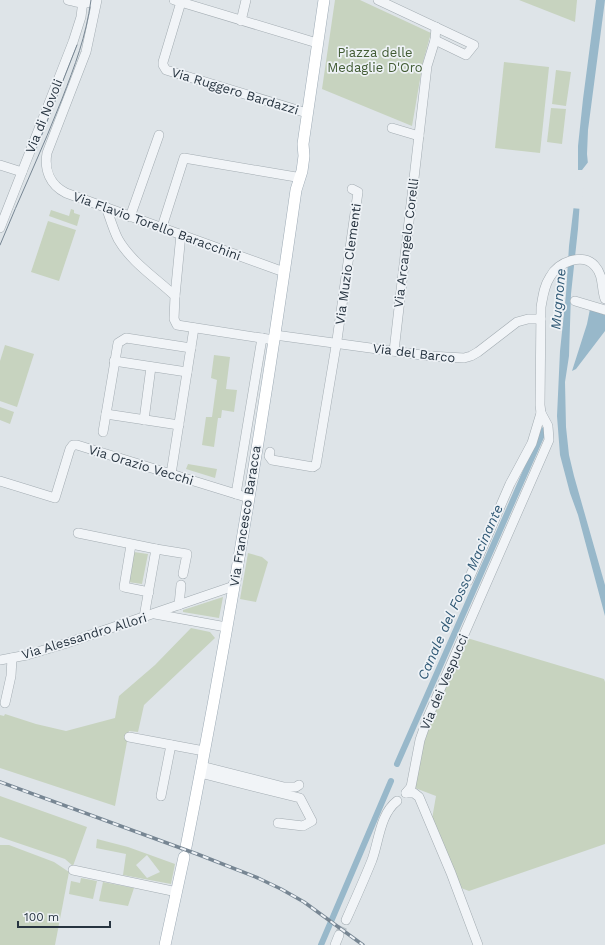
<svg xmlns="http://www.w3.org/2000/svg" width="605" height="945" viewBox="0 0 605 945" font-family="'Work Sans',sans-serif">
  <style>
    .green { fill: #c7d3bf; fill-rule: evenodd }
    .water { fill: #98b8ca }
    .pier { fill: #dee4e8 }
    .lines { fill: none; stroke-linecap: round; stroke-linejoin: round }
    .canal { stroke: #98b8ca; stroke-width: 6 }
    .minor-tunnel { stroke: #b9c1c6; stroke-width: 9; stroke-dasharray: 9 4.5; stroke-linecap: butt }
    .minor-casing { stroke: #a3acb2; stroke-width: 10 }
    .major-casing { stroke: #9daab5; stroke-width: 12 }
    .minor { stroke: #f1f4f7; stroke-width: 9 }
    .major { stroke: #fff; stroke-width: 11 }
    .tram { stroke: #778693; stroke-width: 1 }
    .rail-casing { stroke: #778693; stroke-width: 3.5 }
    .rail { stroke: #eef2f6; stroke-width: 2; stroke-dasharray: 6; stroke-linecap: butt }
    .labels { text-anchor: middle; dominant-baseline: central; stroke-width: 3.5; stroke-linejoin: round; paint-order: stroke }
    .park-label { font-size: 13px; fill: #425c34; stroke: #eef2f6 }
    .street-label { font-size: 13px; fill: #273440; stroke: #eef2f6 }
    .water-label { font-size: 14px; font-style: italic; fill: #305975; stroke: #eef2f6 }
  </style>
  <rect width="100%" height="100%" fill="#dee4e8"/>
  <g class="green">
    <polygon points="335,0 360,0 431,33 423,62 412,126 322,89"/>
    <polygon points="519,0 577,0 575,22"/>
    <polygon points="504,62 549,67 540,153 495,148"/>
    <polygon points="556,70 571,72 566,106 552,104"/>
    <polygon points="551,108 566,109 562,144 547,142"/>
    <polygon points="71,209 74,210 74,213 80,215 77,226 49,216 51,210 69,216"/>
    <polygon points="48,221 76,230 59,281 31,272"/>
    <polygon points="5,345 34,354 17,407 0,401 0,361"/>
    <polygon points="214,355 230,357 226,389 237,390 234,412 222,410 221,418 218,418 214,447 202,445 206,417 212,417 217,380 211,378"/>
    <polygon points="0,407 14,412 10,424 0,420"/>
    <polygon points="188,464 217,469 215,478 186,469"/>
    <polygon points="134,552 148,554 142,584 128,582"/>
    <polygon points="248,553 262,557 268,562 256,602 240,599"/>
    <polygon points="223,597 219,618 183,612 183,610"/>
    <polygon points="191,628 210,632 215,638 144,705 138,732 129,731 115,806 0,768 0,715 4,716 5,714 36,724 66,731 115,718 119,696 155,665"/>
    <polygon points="467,638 604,679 605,682 605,844 469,891 461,888 432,819 436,796 415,788 419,760 432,716"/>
    <polygon points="0,796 87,827 73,866 65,859 0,837"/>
    <path d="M97,839L128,847L175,864L171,884L123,875L126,854L96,848ZM147,855L160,872L147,878L136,865Z"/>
    <polygon points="0,845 9,845 54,862 69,872 55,945 0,945"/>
    <polygon points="81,878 97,881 93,899 69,894 71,881 80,883"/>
    <polygon points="103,882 134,888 128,906 99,901"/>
  </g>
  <g class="water">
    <polygon points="596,0 605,0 588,130 587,154 588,164 582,171 578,229 571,294 569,356 565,382 566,427 569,455 574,476 605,585 605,616 578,515 570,493 560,455 557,416 560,351 566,294 569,246 578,170 578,146 583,99"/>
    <polygon points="590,309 605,315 605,331 576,369 572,371 587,324"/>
  </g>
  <polygon class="pier" points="589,161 590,165 584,172 582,209 571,208 576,170 582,170"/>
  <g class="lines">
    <g class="canal">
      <polyline points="397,764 544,430"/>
      <polyline points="321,945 391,781"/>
    </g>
    <polyline class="minor-tunnel" points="339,935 346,920"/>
    <defs>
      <g id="minor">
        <path d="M68,0C77,2 85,6 94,0"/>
        <path d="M97,0L86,52L47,153C44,170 50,185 66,193L284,272"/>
        <polyline points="174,0 317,43"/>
        <polyline points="378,0 474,45 466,55 435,40"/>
        <polyline points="181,2 163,62 163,65 166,70 307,113"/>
        <polyline points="241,21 246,0"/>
        <polyline points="392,128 419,136"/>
        <polyline points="0,165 22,172"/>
        <path d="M106,207C110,218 113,229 118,239C131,262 156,278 175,296L174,319L177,325L274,340"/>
        <polyline points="130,217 159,135"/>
        <polyline points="162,227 184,158 296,177"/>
        <polyline points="0,228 73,42 81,17 83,0"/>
        <polyline points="175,296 181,234"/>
        <polyline points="575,301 605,310"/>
        <polyline points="275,335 429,356 464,358 471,356 478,352 517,322 528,319 541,319"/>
        <polyline points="394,351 427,66 435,40 436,27"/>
        <polyline points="114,361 187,372"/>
        <polyline points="106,414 179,425"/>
        <polyline points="144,420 151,367"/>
        <polyline points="103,432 118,343 126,338 191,348"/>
        <polyline points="270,452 269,456 272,460 313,467 316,465 337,340 358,192 352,189"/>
        <polyline points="171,474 194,328"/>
        <polyline points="0,481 55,498 70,449 73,445 77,445 249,498"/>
        <polyline points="236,494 262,338"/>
        <polyline points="78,533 156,549"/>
        <polyline points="131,545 124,587 149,592"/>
        <polyline points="468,581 510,484 532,443 541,413"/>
        <polyline points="179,605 181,585"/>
        <polyline points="155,614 226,627"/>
        <polyline points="144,617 156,549 187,554 183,574"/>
        <polyline points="0,660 27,655 64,644 234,586"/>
        <polyline points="5,703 11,676 12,658"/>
        <polyline points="129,737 204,751"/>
        <polyline points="201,766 284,787 296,787 299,785"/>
        <polyline points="200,773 300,798 312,821 303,826 278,823"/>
        <path d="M406,793L411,787L420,740L428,717L549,440L548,426L541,413L540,405L541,307C543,296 544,286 550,277C558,262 583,252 595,266C604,276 601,288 605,299"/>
        <polyline points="406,793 414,793 419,797 451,873 478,945"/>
        <polyline points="161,796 171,745"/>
        <polyline points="73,870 177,892"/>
        <path d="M346,920C355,900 364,880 372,860C379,841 380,814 397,801"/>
        <polyline points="335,945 339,935"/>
      </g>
      <g id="major">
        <path d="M186,847C229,629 265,410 296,190L302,171L304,156L303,144L324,0"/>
        <polyline points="165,945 184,857"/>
      </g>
    </defs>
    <use href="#minor" class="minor-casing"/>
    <use href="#major" class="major-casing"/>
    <use href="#minor" class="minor"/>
    <use href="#major" class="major"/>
    <g class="tram">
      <polyline points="37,147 77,45"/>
      <path d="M0,245C20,196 43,148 62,99C75,65 86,37 91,0"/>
    </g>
    <defs>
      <polyline id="rail" points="0,782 197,854 258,878 281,889 304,902 363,945"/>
    </defs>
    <use href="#rail" class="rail-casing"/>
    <use href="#rail" class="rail"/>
  </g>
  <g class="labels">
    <g class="park-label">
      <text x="375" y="52">Piazza delle<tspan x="375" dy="15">Medaglie D'Oro</tspan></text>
    </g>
    <g class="street-label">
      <text transform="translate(235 91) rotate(17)">Via Ruggero Bardazzi</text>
      <text transform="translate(44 116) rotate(-68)">Via di Novoli</text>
      <text transform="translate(157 226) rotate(20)">Via Flavio Torello Baracchini</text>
      <text transform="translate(406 243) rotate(-83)">Via Arcangelo Corelli</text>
      <text transform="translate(348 264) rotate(-82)">Via Muzio Clementi</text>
      <text transform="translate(414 353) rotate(7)">Via del Barco</text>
      <text transform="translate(141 465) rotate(17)">Via Orazio Vecchi</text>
      <text transform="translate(245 516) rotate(-81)">Via Francesco Baracca</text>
      <text transform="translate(84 636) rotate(-17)">Via Alessandro Allori</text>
      <text transform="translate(444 682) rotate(-67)">Via dei Vespucci</text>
    </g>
    <g class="water-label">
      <text transform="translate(558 299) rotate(-85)">Mugnone</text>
      <text transform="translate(460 592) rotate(-66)">Canale del Fosso Macinante</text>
    </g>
  </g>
  <path d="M18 921v6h92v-6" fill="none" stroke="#273440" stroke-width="2"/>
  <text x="24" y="921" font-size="12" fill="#273440" stroke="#eef2f6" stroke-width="3" paint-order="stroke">100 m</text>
</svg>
